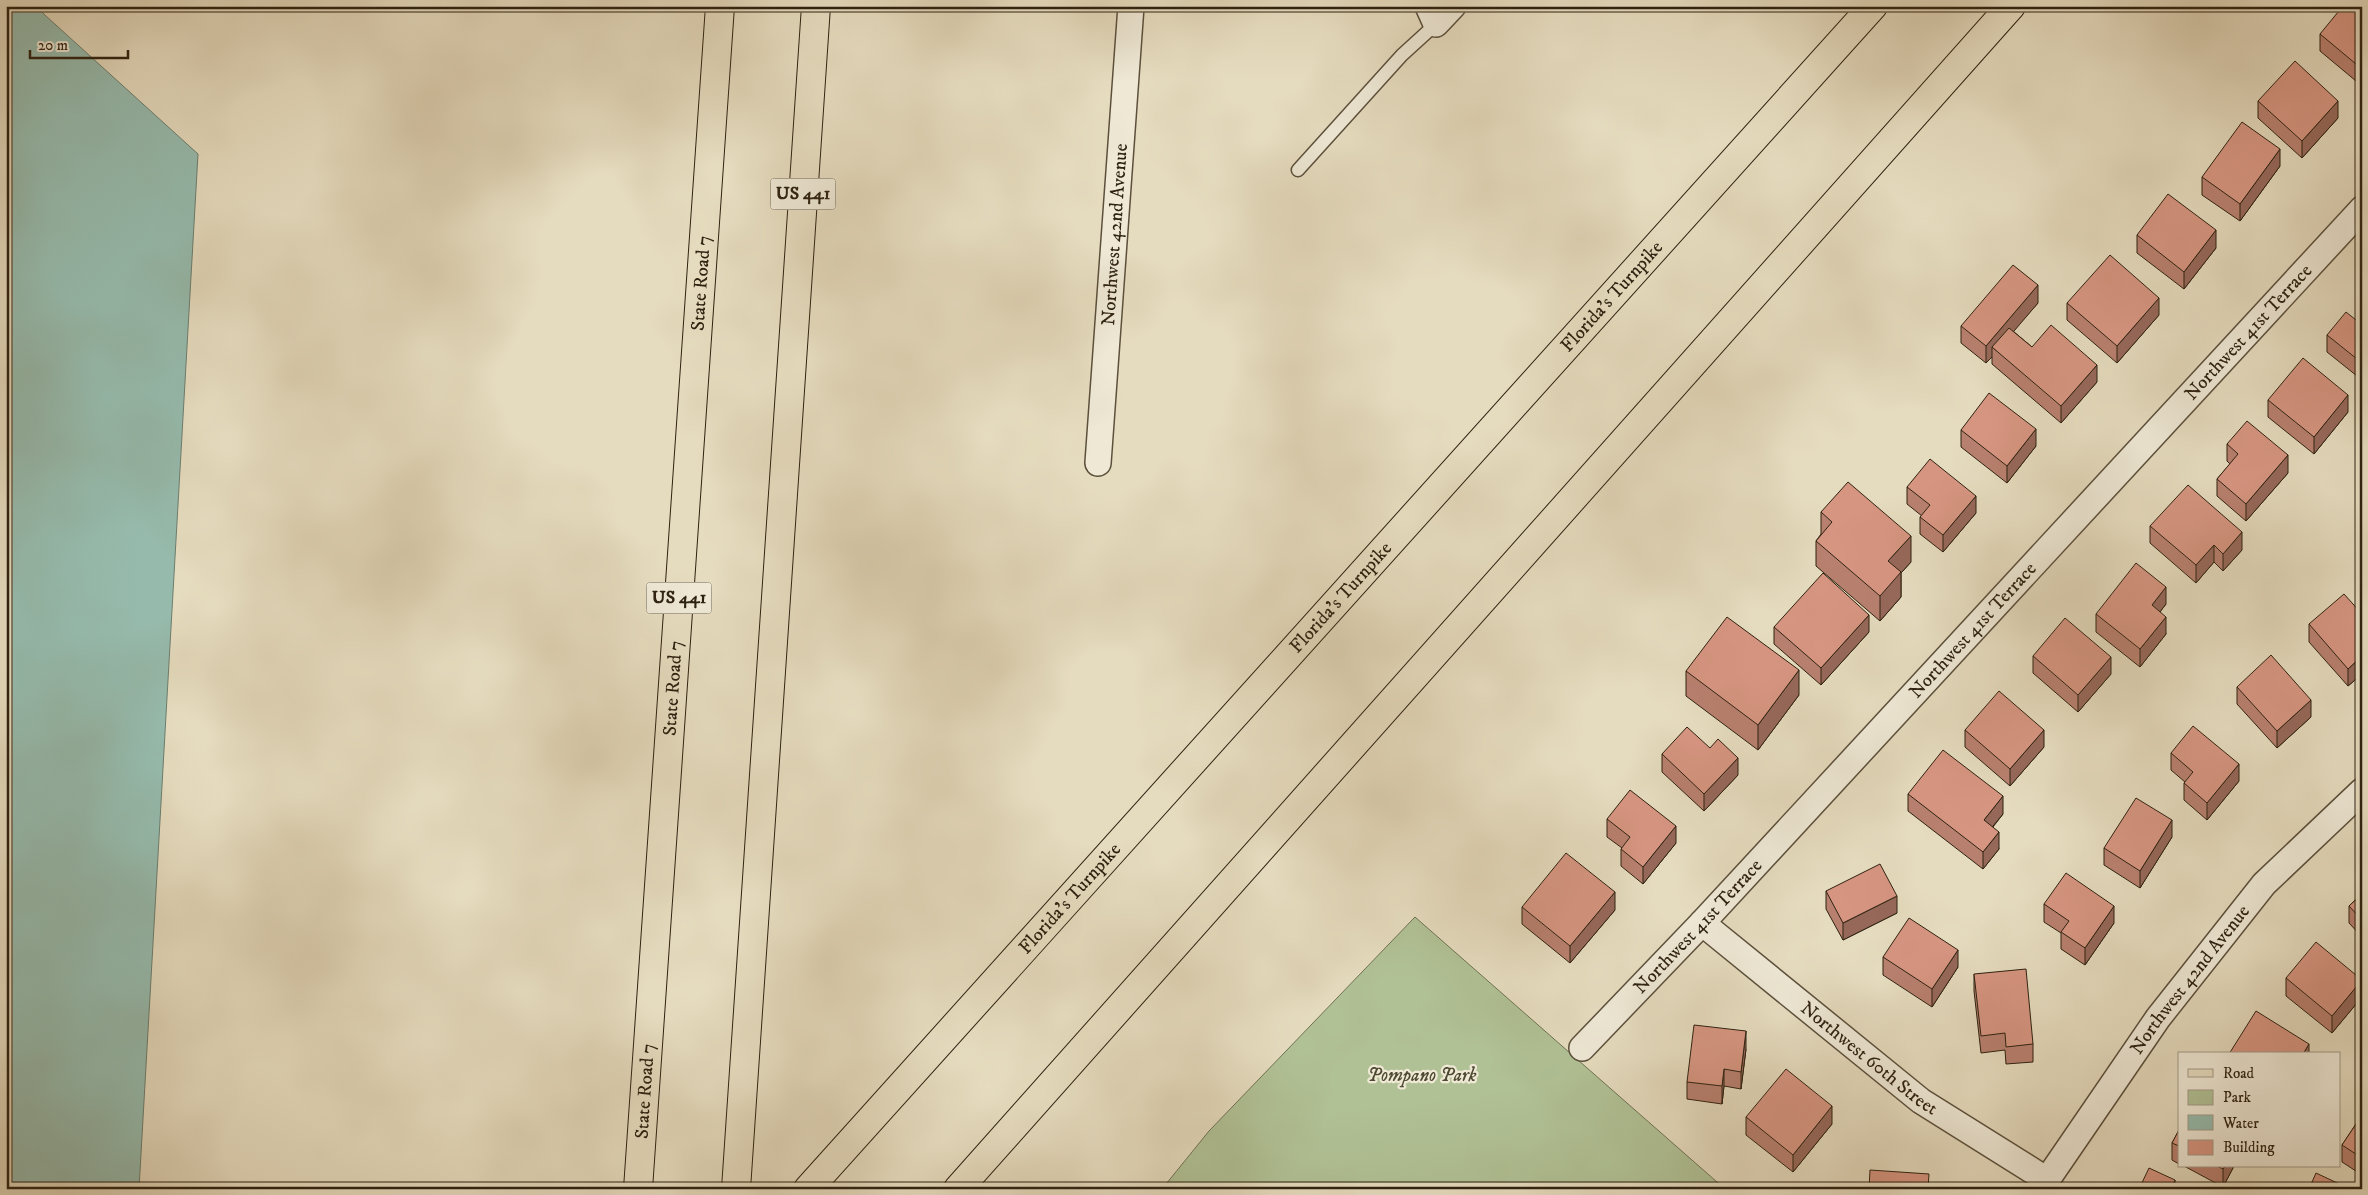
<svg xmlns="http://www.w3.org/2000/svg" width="2368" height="1195" viewBox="0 0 2368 1195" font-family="'IM FELL DW Pica',serif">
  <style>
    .green { fill: #b0c195; stroke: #6f7253 }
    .water { fill: #96bbad; stroke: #6c7e6f }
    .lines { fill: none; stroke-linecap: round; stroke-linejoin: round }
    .lane-casing { stroke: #5c503c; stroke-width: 15 }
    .street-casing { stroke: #5c503c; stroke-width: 28 }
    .primary-casing { stroke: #2e2211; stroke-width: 30 }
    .highway-casing { stroke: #2e2211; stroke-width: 30 }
    .lane { stroke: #eee8d5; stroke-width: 12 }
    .street { stroke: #eee8d5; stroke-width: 25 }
    .primary { stroke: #e5dbbe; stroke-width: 28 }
    .highway { stroke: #e5dbbe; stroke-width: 28 }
    .wall { fill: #b8806f; stroke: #2e2211 }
    .shaded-wall { fill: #96685a; stroke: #2e2211 }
    .building { fill: #d69581; stroke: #2e2211 }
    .labels { text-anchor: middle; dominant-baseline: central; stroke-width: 4.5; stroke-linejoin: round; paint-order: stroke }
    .shield { fill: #eee8d5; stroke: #685d4c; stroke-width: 1 }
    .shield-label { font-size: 18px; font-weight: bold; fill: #2e2211 }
    .street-label { font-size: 19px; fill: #2e2211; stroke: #eee8d5 }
    .park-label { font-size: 19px; font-style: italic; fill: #4e4a32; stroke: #eee8d5 }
  </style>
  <rect width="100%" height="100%" fill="#e5dbbe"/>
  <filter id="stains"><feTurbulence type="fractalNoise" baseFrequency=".004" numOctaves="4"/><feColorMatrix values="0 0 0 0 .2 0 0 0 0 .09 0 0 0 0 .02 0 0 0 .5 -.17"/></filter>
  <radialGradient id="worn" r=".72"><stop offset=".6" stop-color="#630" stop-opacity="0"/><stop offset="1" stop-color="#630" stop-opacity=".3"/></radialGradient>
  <polygon class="green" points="1415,917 1725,1189 1162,1189 1209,1131"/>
  <polygon class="water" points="6,6 35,6 198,154 139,1189 6,1189"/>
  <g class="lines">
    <defs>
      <polyline id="lane" points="1298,170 1402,55 1436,24"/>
      <g id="street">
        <polyline points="1428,6 1436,24 1453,6"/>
        <path id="s1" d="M1098,463L1131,6"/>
        <path id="s2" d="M1702,923L1921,1101L2047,1180"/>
        <path id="s3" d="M1582,1048L1702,923L2362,209"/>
        <path id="s4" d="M2043,1189L2047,1180L2158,1018L2264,884L2362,791"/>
      </g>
      <g id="primary">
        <path id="s5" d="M638,1189L720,6"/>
        <polyline points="736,1189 816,6"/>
      </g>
      <g id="highway">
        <path id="s6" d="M808,1189L1873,6"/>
        <polyline points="958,1189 2011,6"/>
      </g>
    </defs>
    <use href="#lane" class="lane-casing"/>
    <use href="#street" class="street-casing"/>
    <use href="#primary" class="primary-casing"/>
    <use href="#highway" class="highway-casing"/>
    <use href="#lane" class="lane"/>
    <use href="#street" class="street"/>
    <use href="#primary" class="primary"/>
    <use href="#highway" class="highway"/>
  </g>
  <g class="wall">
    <polygon points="2362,6 2362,86 2320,51 2320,34"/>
    <polygon points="2258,101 2338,118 2302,158 2258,118"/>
    <polygon points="2280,166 2240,221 2202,195 2202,177"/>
    <polygon points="2137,235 2216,248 2184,289 2137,253"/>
    <polygon points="2038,303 2013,331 2032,347 2097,382 2061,423 1992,364 1992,357 1986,363 1961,343 1961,326"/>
    <polygon points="2067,303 2159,315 2117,363 2067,320"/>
    <polygon points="2362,312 2362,380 2327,352 2327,335 2356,320"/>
    <polygon points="2268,400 2348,412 2314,454 2268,417"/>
    <polygon points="1961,430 2036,446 2007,483 1961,447"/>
    <polygon points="2227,444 2288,473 2246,521 2217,496 2217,479 2230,464 2227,461"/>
    <polygon points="1907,487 1976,513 1943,552 1920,534 1920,517 1922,516 1907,504"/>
    <polygon points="1821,512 1911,562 1901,573 1901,597 1880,621 1816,566 1816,541 1821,534"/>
    <polygon points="2150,526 2242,550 2223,571 2214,562 2196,583 2150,543"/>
    <polygon points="2166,604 2160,612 2166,634 2140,667 2096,632 2096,614"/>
    <polygon points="2362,614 2362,674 2348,686 2309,642 2309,624"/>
    <polygon points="1774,627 1869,632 1821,685 1774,644"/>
    <polygon points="2033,656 2111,674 2078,712 2033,673"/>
    <polygon points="1686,671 1799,695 1758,750 1686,696"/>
    <polygon points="2237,687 2311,717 2277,748 2237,704"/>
    <polygon points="1965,730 2044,747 2010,786 1965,747"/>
    <polygon points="2171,753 2239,781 2207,820 2184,800 2184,783 2185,782 2171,770"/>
    <polygon points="1662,754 1738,775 1704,811 1662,772"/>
    <polygon points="1908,794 2003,814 1993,827 1999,849 1983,869 1908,811"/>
    <polygon points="1607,819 1676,843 1643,884 1621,866 1621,849 1622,848 1607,837"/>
    <polygon points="2172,837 2140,888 2104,865 2104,848"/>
    <polygon points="1826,891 1897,913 1843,940 1826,909"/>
    <polygon points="2362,894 2362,937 2349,923 2349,906"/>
    <polygon points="2044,904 2114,923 2085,965 2061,949 2061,933 2044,922"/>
    <polygon points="1522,907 1615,910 1570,963 1522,924"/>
    <polygon points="1883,957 1958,967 1932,1007 1883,975"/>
    <polygon points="1974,974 2033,1044 2033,1062 2006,1064 2005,1050 1981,1053 1974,991"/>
    <polygon points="2286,978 2362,997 2332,1033 2286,996"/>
    <polygon points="1746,1049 1741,1089 1724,1086 1722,1104 1687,1099 1687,1082"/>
    <polygon points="2362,1115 2362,1175 2342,1162 2342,1145"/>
    <polygon points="1746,1117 1832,1124 1793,1172 1746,1135"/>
    <polygon points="2179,1130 2179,1164 2172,1160 2172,1143"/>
    <polygon points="2184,1166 2233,1166 2233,1168 2223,1187"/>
  </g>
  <g class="shaded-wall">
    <polygon points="2338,101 2338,118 2302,158 2302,141"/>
    <polygon points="2280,149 2280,166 2240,221 2240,204"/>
    <polygon points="2216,230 2216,248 2184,289 2184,272"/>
    <polygon points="2038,285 2038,303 1997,351 1992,347 1992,357 1986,363 1986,346"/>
    <polygon points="2159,298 2159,315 2117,363 2117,346"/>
    <polygon points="2097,365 2097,382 2061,423 2061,406"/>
    <polygon points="2348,395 2348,412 2314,454 2314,437"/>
    <polygon points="2036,429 2036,446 2007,483 2007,466"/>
    <polygon points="2288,455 2288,473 2246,521 2246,504"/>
    <polygon points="1976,496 1976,513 1943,552 1943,535"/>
    <polygon points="2242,532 2242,550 2223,571 2223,554"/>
    <polygon points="1911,536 1911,562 1901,573 1901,597 1880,621 1880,596 1888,561"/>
    <polygon points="2214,545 2214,562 2196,583 2196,565"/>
    <polygon points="2166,587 2166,604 2152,622 2152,605"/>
    <polygon points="1869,615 1869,632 1821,685 1821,668"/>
    <polygon points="2166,617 2166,634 2140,667 2140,649"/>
    <polygon points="2362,656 2362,674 2348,686 2348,669"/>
    <polygon points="2111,657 2111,674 2078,712 2078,695"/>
    <polygon points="1799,670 1799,695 1758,750 1758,725"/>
    <polygon points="2311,700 2311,717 2277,748 2277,731"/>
    <polygon points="2044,730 2044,747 2010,786 2010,769"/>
    <polygon points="1738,758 1738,775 1704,811 1704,794"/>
    <polygon points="2239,764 2239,781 2207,820 2207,803"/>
    <polygon points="2003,796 2003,814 1984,837 1984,820"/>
    <polygon points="2172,820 2172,837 2140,888 2140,871"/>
    <polygon points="1676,826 1676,843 1643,884 1643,867"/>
    <polygon points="1999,832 1999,849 1983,869 1983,852"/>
    <polygon points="1615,892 1615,910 1570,963 1570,946"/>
    <polygon points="1897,896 1897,913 1843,940 1843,923"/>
    <polygon points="2114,906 2114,923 2085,965 2085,948"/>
    <polygon points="1958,950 1958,967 1932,1007 1932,989"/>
    <polygon points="2362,980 2362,997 2332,1033 2332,1016"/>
    <polygon points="1746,1031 1746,1049 1741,1089 1741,1072"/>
    <polygon points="2309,1044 2309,1054 2303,1054"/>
    <polygon points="1724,1069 1724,1086 1722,1104 1722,1086"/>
    <polygon points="1832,1106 1832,1124 1793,1172 1793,1155"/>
    <polygon points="2225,1166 2233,1166 2233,1168 2223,1187 2223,1169"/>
    <polygon points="2175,1180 2175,1189 2171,1189"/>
  </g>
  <g class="building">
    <polygon points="2343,6 2362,6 2362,69 2320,34"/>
    <polygon points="2295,61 2338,101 2302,141 2258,101"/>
    <polygon points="2242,122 2280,149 2240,204 2202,177"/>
    <polygon points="2168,194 2216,230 2184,272 2137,235"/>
    <polygon points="2110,255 2159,298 2117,346 2067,303"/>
    <polygon points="2013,265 2038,285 1986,346 1961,326"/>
    <polygon points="2346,312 2356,320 2362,312 2362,363 2327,335"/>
    <polygon points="2051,325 2097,365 2061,406 1992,347 2009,328 2032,347"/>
    <polygon points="2303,358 2348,395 2314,437 2268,400"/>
    <polygon points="1989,393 2036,429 2007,466 1961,430"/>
    <polygon points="2247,421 2288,455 2246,504 2217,479 2238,454 2227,444"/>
    <polygon points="1930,459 1976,496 1943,535 1920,517 1930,505 1907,487"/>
    <polygon points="1848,482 1911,536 1888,561 1901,572 1880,596 1816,541 1832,522 1821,512"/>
    <polygon points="2188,485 2242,532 2223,554 2214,545 2196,565 2150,526"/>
    <polygon points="2136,563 2166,587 2152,605 2166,617 2140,649 2096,614"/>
    <polygon points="1823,573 1869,615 1821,668 1774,627"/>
    <polygon points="2344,594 2362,614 2362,656 2348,669 2309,624"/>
    <polygon points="1727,617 1799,670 1758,725 1686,671"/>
    <polygon points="2065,618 2111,657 2078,695 2033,656"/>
    <polygon points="2271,655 2311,700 2277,731 2237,687"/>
    <polygon points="1999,691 2044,730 2010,769 1965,730"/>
    <polygon points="2193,726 2239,764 2207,803 2184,783 2193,772 2171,753"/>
    <polygon points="1687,727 1710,748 1718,739 1738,758 1704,794 1662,754"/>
    <polygon points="1943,750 2003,796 1984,820 1999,832 1983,852 1908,794"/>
    <polygon points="1630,790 1676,826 1643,867 1621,849 1630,837 1607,819"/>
    <polygon points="2136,798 2172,820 2140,871 2104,848"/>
    <polygon points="1566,853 1615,892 1570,946 1522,907"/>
    <polygon points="1880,864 1897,896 1843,923 1826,891"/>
    <polygon points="2066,873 2114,906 2085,948 2061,932 2069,921 2044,904"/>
    <polygon points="2362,894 2362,920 2349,906"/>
    <polygon points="1909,918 1958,950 1932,989 1883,957"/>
    <polygon points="2316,942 2362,980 2332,1016 2286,978"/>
    <polygon points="2026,969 2033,1044 2006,1047 2005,1033 1981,1036 1974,974"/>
    <polygon points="2256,1011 2309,1044 2303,1054 2229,1054"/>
    <polygon points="1694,1025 1746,1031 1741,1072 1724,1069 1722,1086 1687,1082"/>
    <polygon points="1786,1069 1832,1106 1793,1155 1746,1117"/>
    <polygon points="2362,1115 2362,1158 2342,1145"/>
    <polygon points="2179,1130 2179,1146 2172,1143"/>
    <polygon points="2217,1166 2225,1166 2223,1169"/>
    <polygon points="2149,1168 2175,1180 2171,1189 2139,1189"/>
    <polygon points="1870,1170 1929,1174 1928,1189 1869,1189"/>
    <polygon points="2316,1173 2350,1189 2309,1189"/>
  </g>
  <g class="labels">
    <g class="shield">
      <rect x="770.5" y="178.5" width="65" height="31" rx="4"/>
      <rect x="646.5" y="582.5" width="65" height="31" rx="4"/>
    </g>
    <g class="shield-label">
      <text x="803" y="194">US 441</text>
      <text x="679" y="598">US 441</text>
    </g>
    <g class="street-label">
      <text stroke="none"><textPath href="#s1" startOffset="229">Northwest 42nd Avenue</textPath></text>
      <text stroke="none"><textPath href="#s5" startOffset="908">State Road 7</textPath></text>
      <text stroke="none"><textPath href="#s6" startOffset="1201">Florida's Turnpike</textPath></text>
      <text stroke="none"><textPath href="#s3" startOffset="978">Northwest 41st Terrace</textPath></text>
      <text stroke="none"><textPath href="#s6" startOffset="796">Florida's Turnpike</textPath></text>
      <text stroke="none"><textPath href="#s3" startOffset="572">Northwest 41st Terrace</textPath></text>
      <text stroke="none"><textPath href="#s5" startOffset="502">State Road 7</textPath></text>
      <text stroke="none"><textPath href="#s6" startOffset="391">Florida's Turnpike</textPath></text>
      <text stroke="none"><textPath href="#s3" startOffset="168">Northwest 41st Terrace</textPath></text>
      <text stroke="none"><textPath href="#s4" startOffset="256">Northwest 42nd Avenue</textPath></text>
      <text stroke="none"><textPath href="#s2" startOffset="215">Northwest 60th Street</textPath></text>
      <text stroke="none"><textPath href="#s5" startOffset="98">State Road 7</textPath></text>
    </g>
    <g class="park-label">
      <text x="1422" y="1075">Pompano Park</text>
    </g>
  </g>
  <rect width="2368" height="1195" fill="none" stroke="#e5dbbe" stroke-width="25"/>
  <rect x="8" y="8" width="2353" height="1180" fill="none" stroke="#2e2211" stroke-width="2.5"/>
  <rect x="12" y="12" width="2343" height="1170" fill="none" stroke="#2e2211"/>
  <rect x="2178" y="1052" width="162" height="115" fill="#eee8d5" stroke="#a19987"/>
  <rect x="2188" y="1069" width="25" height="8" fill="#e5dbbe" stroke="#a19987"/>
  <text x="2223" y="1078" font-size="15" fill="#2e2211">Road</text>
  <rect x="2188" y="1090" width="25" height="15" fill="#b0c195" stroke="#a19987"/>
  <text x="2223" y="1102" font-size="15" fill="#2e2211">Park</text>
  <rect x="2188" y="1115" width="25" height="15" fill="#96bbad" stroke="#a19987"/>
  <text x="2223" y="1128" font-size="15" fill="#2e2211">Water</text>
  <rect x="2188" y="1140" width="25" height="15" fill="#d69581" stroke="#a19987"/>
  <text x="2223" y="1152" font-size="15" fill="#2e2211">Building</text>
  <path d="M30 50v8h98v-8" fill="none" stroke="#2e2211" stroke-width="2.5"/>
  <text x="38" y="50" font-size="15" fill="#2e2211" stroke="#eee8d5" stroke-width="4" paint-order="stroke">20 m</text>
  <rect width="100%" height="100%" filter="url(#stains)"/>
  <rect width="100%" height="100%" fill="url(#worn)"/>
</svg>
